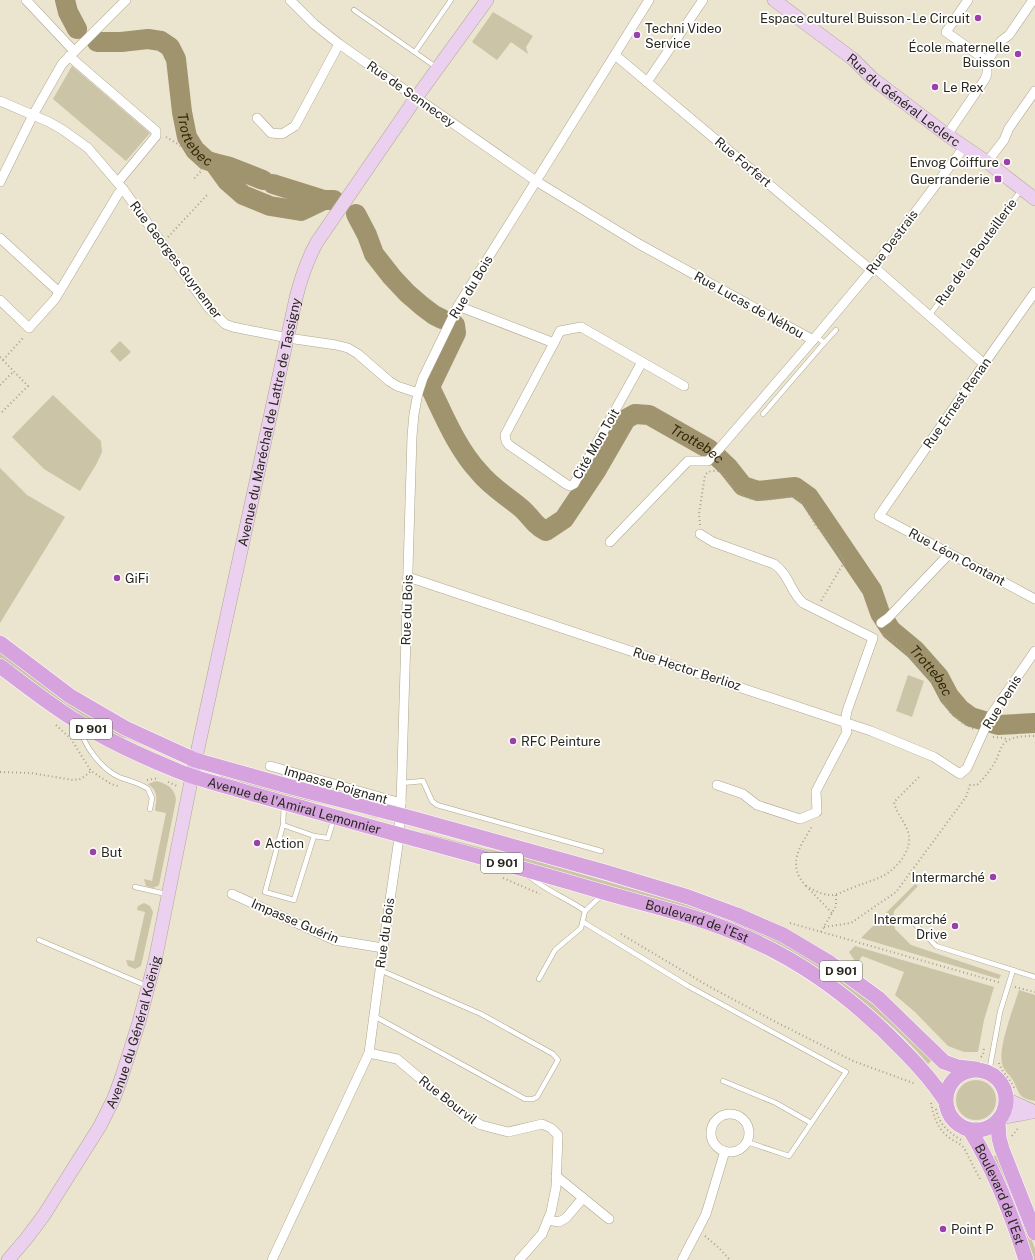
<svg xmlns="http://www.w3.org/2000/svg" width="1035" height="1260" viewBox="0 0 1035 1260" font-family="'Public Sans',sans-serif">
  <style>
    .green { fill: #ccc4a7 }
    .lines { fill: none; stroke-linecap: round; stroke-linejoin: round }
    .river { stroke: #a0946f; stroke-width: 20 }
    .lane-casing { stroke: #ada691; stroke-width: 5.5 }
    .street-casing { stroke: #ada691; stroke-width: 10 }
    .secondary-casing { stroke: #ada691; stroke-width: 14 }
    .primary-casing { stroke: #fff; stroke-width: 16 }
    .path { stroke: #a6a190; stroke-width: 2; stroke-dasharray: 1 3; stroke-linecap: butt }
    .lane { stroke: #fff; stroke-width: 4.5 }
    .street { stroke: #fff; stroke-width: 9 }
    .secondary { stroke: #ebd1ef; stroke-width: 13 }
    .primary { stroke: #d6a3df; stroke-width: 15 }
    .poi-dot { fill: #9b40aa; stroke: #fff; stroke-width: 1.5 }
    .labels { text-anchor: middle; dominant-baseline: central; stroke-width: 3.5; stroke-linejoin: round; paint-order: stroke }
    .shield { fill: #fff; stroke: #696862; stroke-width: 1 }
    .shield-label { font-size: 12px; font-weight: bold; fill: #29271e }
    .poi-label { font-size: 13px; fill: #29271e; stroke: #fff; text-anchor: start }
    .street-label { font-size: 13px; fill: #29271e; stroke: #fff }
    .water-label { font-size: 14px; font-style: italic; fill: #322807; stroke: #fff }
  </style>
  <rect width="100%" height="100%" fill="#ebe4ce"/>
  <g class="green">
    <polygon points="493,12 533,36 526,47 528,54 511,42 497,60 472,42"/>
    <polygon points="72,66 150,133 126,161 53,99"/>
    <polygon points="120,341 131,352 120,362 110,351"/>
    <polygon points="53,395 101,441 102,452 97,463 80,491 44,469 12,437"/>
    <polygon points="0,468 27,495 65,517 0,623"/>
    <path d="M0,652C31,675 61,699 94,719C120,734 147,746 174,758L126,738L114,736L57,701L0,658Z"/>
    <polygon points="908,675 924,681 912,717 896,711"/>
    <polygon points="220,775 279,791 378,815 377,818 348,809 300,799 219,778"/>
    <path d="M156,781C166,783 175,788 176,800L159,885L153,888L146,886L144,879L152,881L166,813L156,811L155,810C157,799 158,790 148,784Z"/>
    <path d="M425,833L486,849L508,853L684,904L730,919L765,934L814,961L856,990L882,1009L933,1059L928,1064C893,1021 846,988 800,958L425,836Z"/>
    <polygon points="915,884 918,886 894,911 893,922 895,929 911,945 1001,975 999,979 861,938"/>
    <polygon points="144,903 150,906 153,912 141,966 135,969 128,966 126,960 134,961 145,912 137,910 138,906"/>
    <polygon points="855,946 994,987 984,1020 978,1052 964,1052 948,1046 915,1012 895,995 904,972 862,956 857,964 849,952"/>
    <path d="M1019,990L1035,995V1101C1019,1098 1020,1095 1014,1082C1011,1075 1003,1071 1002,1063C998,1047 1014,1007 1019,990Z"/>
    <circle cx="976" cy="1100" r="20"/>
    <polygon points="997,1155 1028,1229 1035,1249 1035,1260 1033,1260 1030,1249 992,1157"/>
  </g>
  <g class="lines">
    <g class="river">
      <polyline points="65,0 68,12 77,29"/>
      <path id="s1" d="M97,42H121L148,39L161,41L170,47L176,59L182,112L187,137L195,150L206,160L214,163L227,181L243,195L270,206L301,211L324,200H334"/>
      <polyline points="214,163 230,167 263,180"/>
      <polyline points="273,184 324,200"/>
      <polyline points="356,214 367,235 374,254 392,277 407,293 422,306 434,315 442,319"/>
      <path id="s2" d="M455,325L456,333L430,387C444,416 457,448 479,472C491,487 507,496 521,508C527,513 531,519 536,524C539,527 542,529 546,531L564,519L596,471L626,419L635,414L649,415L709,449L728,467L743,486L758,491L795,487L809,497L872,590L880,613L891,630L915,650L939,677L949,696L960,709L971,717L998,725L1035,723"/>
    </g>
    <defs>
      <g id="lane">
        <polyline points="354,10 436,67"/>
        <polyline points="415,52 451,0"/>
        <polyline points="929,316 1021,190"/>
        <polyline points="824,343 836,330"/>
        <polyline points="763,414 824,343 816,336"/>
        <path d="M81,727C82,745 103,770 119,777C129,781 140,783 148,789L152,798L150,809"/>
        <polyline points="402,783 423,781 432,801 437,805 601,851"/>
        <polyline points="284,804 283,825 265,892 294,900 314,836"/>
        <polyline points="283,825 314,836 328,838 334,818"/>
        <path d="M528,875C544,890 567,898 585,911"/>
        <polyline points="135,887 166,894"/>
        <polyline points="583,922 688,986 846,1072 789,1156 747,1142"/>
        <polyline points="915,924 936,946 1035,977"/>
        <polyline points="39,940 147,986"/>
        <polyline points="539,979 555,950 581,928 585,911 602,895"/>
        <polyline points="374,1016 525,1099 533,1099 537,1097 558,1060 553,1054 481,1014 380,970"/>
        <polyline points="989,1072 1000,1012 1013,970"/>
        <polyline points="723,1081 776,1103 811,1123"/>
      </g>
      <g id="street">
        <polyline points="26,0 74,51"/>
        <polyline points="290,0 314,24 339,44 536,181 639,244 813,340"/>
        <polyline points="968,0 946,32 987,61"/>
        <polyline points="615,55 871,270"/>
        <polyline points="69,56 156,131 156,136 118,182"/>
        <polyline points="647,82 703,0"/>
        <polyline points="0,101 49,122 63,130 88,148 123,189 208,307 225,324 233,327 288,338 336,345 348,348 358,354 389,381 397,386 418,393"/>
        <polyline points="257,118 271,133 282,134 295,126 339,44"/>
        <polyline points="947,135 985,79 987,74 987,61 1001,41 1009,35 1033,0"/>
        <polyline points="987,162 1004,140 1009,128 1035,91"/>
        <polyline points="0,182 33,115 62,64 126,0"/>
        <polyline points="0,238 59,292"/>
        <polyline points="874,267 984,364"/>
        <polyline points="1035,292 984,364 879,516 1035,599"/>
        <polyline points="0,300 29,328 55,299 118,194 123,189"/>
        <polyline points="458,306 554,343 560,331 581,327 684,386"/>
        <polyline points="554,343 505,435 506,441 509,445 566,484 570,486 574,484 642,362"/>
        <path d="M700,534L713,542L774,564C790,575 790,592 803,603L873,638L847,711L845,722L847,732L816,791L817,812L800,819L757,805L743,794L717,785"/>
        <polyline points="610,542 688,461 708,461 719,449 813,340 874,267 965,146"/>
        <polyline points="408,577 871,731 934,757 960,774 967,768 991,715 1035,651"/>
        <polyline points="881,623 888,618 949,554"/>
        <polyline points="270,766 401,803"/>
        <polyline points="232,894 334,940 383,948"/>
        <polyline points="369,1053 397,1059 465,1116 481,1125 508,1132 542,1124 551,1128 558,1135 556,1187 551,1212 542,1234 519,1260"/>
        <circle cx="730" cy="1133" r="19"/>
        <polyline points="556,1176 609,1219"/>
        <polyline points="548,1220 559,1222 566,1218 583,1198"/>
        <polyline points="272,1260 369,1053 383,948 398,845 401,803 412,436 414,414 418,393 423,378 458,306 649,0"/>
        <polyline points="682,1260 706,1214 725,1151"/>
      </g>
      <g id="secondary">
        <path id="s3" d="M774,0L853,59L872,78L947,135L987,162L1035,199"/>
        <polyline points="1006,1099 1035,1112"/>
        <polyline points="1001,1118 1032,1112"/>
        <path id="s4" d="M8,1260L26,1239L44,1215L100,1126L114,1098L122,1076L139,1022L155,961L192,776L296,298C301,278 307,260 317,242L416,98L487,0"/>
      </g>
      <g id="primary">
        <polyline points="0,643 70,696 125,728 195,760 291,787 415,819 605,872 688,897 737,915 783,935 830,963 878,998 944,1062 958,1067 976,1069"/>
        <path id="s5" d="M0,666C25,685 50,705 78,722C109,741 143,757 178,771C194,778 212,782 229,787C253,794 276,801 300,807C401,836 503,862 603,892C651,906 700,916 745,937C806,963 858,1003 904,1051C919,1066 933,1082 945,1100"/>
        <circle cx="976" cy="1100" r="30"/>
        <polyline points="998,1122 999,1138 1002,1149 1035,1233"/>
        <path id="s6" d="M970,1130C995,1171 1012,1215 1026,1260"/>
      </g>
    </defs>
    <use href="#lane" class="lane-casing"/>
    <use href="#street" class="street-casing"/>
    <use href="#secondary" class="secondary-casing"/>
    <use href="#primary" class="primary-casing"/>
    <g class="path">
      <path d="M166,137C180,145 195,154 202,170L193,180"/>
      <polyline points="168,237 207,195"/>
      <polyline points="0,357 28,386 0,414"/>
      <polyline points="3,360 23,338"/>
      <polyline points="0,385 14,371"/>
      <path d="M700,525L699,514L705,475C708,472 710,471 713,471C728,469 730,489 742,495C754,502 768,500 782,498C787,497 792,496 797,497L805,506L815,525L833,544L843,559L844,563L840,569L821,601"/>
      <polyline points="883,634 895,642 923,670 936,685 949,711 961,722 974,729"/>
      <polyline points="56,725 71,739 91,771 111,784 118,786"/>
      <polyline points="993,737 1004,738 1008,740"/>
      <polyline points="0,772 31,773 73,780 80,779 85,776 91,771"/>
      <polyline points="147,780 159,778"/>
      <polyline points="168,782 177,786"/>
      <polyline points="503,878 540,894"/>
      <path d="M806,886C813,890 821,894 829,895C837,896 845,890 852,888C873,879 887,879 902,859C905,854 908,849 909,842C911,827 897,817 894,802L920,776"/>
      <path d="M806,886C786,865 800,846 813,825"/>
      <polyline points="809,889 832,913"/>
      <polyline points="790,923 1001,983"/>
      <path d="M824,927L851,923L896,892L966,797L970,785H977C984,778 990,771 995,762C999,756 1000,745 1007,741C1014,736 1027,736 1035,736"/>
      <polyline points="821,932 836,906 836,895"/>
      <polyline points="621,934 710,987 770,1019 853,1061 916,1084"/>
      <polyline points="1015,987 1035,992"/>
      <polyline points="981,1057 983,1055 984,1048"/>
      <path d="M999,1063C1002,1073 1011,1079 1015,1090"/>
      <path d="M931,1103C934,1118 938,1130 951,1139C956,1142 961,1144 964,1148L981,1181"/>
      <path d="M936,1109C939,1124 948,1132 961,1140"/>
      <polyline points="1012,1136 1019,1127"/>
      <polyline points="705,1236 719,1248 730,1260"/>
    </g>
    <use href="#lane" class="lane"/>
    <use href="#street" class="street"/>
    <use href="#secondary" class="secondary"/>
    <use href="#primary" class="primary"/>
  </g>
  <g class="poi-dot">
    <circle cx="978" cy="18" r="4"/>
    <circle cx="637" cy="35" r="4"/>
    <circle cx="1018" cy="54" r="4"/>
    <circle cx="935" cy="87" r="4"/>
    <circle cx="1007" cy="162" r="4"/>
    <rect x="994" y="175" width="8" height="8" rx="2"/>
    <circle cx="117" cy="578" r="4"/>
    <circle cx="513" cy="741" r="4"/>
    <circle cx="257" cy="843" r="4"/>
    <circle cx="93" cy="852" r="4"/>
    <circle cx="993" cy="877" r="4"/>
    <circle cx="955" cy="926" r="4"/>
    <circle cx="943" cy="1229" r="4"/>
  </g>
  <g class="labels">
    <g class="shield">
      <rect x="70" y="719" width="42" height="20" rx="3"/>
      <rect x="481" y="853" width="42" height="20" rx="3"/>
      <rect x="820" y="961" width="42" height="20" rx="3"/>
    </g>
    <g class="shield-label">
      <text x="91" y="729">D 901</text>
      <text x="502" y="863">D 901</text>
      <text x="841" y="971">D 901</text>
    </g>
    <g class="poi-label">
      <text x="970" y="18" text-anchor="end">Espace culturel Buisson - Le Circuit</text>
      <text x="645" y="28">Techni Video<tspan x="645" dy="15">Service</tspan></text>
      <text x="1010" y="47" text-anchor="end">École maternelle<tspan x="1010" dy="15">Buisson</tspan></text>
      <text x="943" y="87">Le Rex</text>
      <text x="999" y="162" text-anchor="end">Envog Coiffure</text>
      <text x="990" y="179" text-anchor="end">Guerranderie</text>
      <text x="125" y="578">GiFi</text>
      <text x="521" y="741">RFC Peinture</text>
      <text x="265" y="843">Action</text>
      <text x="101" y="852">But</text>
      <text x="985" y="877" text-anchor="end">Intermarché</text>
      <text x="947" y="919" text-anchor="end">Intermarché<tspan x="947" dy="15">Drive</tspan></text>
      <text x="951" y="1229">Point P</text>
    </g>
    <g class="street-label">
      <text transform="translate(411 94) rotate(35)">Rue de Sennecey</text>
      <text stroke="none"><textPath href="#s3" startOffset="164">Rue du Général Leclerc</textPath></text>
      <text transform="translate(743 162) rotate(40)">Rue Forfert</text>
      <text transform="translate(892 242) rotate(-53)">Rue Destrais</text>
      <text transform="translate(976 252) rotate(-54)">Rue de la Bouteillerie</text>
      <text transform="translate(176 260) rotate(53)">Rue Georges Guynemer</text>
      <text transform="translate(471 287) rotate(-59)">Rue du Bois</text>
      <text transform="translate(749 305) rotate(29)">Rue Lucas de Néhou</text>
      <text transform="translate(957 403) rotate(-55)">Rue Ernest Renan</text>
      <text stroke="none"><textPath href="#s4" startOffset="888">Avenue du Maréchal de Lattre de Tassigny</textPath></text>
      <text transform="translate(596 444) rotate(-60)">Cité Mon Toit</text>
      <text transform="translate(957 557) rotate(28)">Rue Léon Contant</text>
      <text transform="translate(407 610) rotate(-88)">Rue du Bois</text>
      <text transform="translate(687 669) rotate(18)">Rue Hector Berlioz</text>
      <text transform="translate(1002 702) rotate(-58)">Rue Denis</text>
      <text transform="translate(336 785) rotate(16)">Impasse Poignant</text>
      <text stroke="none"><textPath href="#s5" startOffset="329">Avenue de l'Amiral Lemonnier</textPath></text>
      <text transform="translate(295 921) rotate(23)">Impasse Guérin</text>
      <text stroke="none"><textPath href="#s5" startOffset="748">Boulevard de l'Est</textPath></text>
      <text transform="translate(385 933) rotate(-82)">Rue du Bois</text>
      <text stroke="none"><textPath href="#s4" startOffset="263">Avenue du Général Koënig</textPath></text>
      <text transform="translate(448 1100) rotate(38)">Rue Bourvil</text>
      <text stroke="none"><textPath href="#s6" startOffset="71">Boulevard de l'Est</textPath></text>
    </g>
    <g class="water-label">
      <text stroke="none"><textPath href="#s1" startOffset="173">Trottebec</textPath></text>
      <text stroke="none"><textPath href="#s2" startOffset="476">Trottebec</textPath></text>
      <text stroke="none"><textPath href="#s2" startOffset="824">Trottebec</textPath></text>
    </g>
  </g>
</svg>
